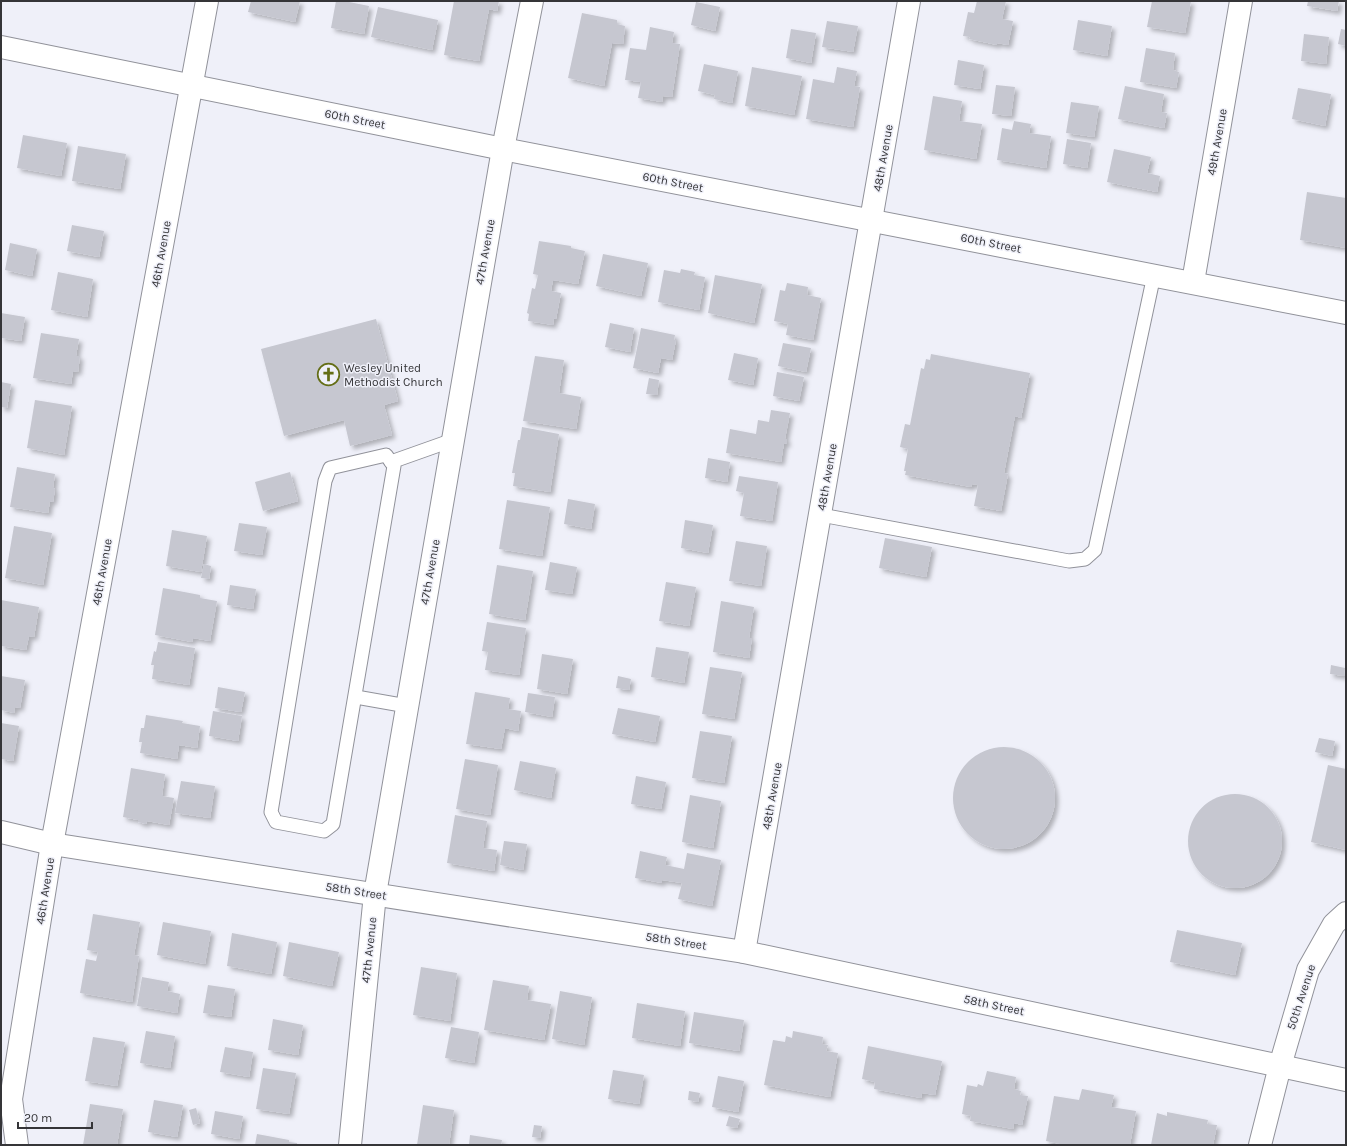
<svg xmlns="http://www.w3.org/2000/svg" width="1347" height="1146" viewBox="0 0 1347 1146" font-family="Karla,sans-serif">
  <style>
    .building { fill: #c6c7d0; filter: url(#shadow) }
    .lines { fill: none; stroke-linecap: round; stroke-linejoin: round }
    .service-casing { stroke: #91929a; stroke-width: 15 }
    .minor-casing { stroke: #91929a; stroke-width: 24 }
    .tertiary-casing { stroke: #91929a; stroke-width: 24 }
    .service { stroke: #fff; stroke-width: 13 }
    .minor { stroke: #fff; stroke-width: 22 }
    .tertiary { stroke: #fff; stroke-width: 22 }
    .labels { text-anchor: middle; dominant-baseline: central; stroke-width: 3; stroke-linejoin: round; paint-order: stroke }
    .street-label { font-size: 12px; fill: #353538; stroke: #eff0f9 }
    .poi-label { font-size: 12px; fill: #353538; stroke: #eff0f9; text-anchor: start }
  </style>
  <defs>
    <filter id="shadow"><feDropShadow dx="3.5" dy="3.5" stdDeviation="2" flood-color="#0004"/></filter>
  </defs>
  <rect width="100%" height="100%" fill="#eff0f9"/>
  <g class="building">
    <polygon points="251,1 300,1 295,22 248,12"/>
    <polygon points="336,1 344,1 369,6 364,34 331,28"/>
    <polygon points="454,1 499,1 497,11 489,9 479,61 444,55"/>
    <polygon points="977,1 1006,1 1002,19 1013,21 1008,45 997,43 997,45 969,39 970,37 963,36 968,12 974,13"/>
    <polygon points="1152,1 1191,1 1185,33 1147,27"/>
    <polygon points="1308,1 1339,1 1337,11 1307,6"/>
    <polygon points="696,2 720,7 715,31 691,25"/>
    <polygon points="378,7 438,20 432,50 371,37"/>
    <polygon points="582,13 617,20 617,24 625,26 623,44 612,43 604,86 568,78"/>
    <polygon points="1078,20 1112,26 1107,56 1073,50"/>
    <polygon points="827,21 858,26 853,52 822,47"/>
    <polygon points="650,27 674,32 672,43 680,44 672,97 663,96 662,102 638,98 641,82 625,80 630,48 646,50"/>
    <polygon points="791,29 816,33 811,63 786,58"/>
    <polygon points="1341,29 1346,30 1346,46 1338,44"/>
    <polygon points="1304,34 1329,37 1326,64 1301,61"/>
    <polygon points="1146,48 1175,53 1173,70 1179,72 1176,88 1140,82"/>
    <polygon points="958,60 984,65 980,89 954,85"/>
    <polygon points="704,64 738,71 732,103 714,99 715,95 698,91"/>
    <polygon points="752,67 802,76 794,115 745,106"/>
    <polygon points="837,67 857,71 854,86 860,87 853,127 806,119 813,79 834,83"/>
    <polygon points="996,85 1015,87 1011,116 992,114"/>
    <polygon points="1125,86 1164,94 1161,112 1167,113 1164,128 1118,119"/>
    <polygon points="1298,88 1331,94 1325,126 1292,119"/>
    <polygon points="933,96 962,101 959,121 982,124 976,159 924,150"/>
    <polygon points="1071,102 1099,106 1094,137 1066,133"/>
    <polygon points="1014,121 1031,124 1029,133 1051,136 1046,168 997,160 1002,128 1012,130"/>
    <polygon points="23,135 67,143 61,176 17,168"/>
    <polygon points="1067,139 1091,143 1087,168 1063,164"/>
    <polygon points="78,146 126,154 120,189 72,181"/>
    <polygon points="1114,149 1151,157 1147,173 1160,176 1157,192 1107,182"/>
    <polygon points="1307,192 1346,198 1346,248 1300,240"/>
    <polygon points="72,225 104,231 99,257 67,251"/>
    <polygon points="539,241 571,246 571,248 585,251 578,284 553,280 551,291 561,293 556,319 554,318 553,325 528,321 529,314 527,313 532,288 535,289 538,275 533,274"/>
    <polygon points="10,243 37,249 32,276 5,270"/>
    <polygon points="603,254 648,263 641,296 596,286"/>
    <polygon points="681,269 695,272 694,275 705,277 699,310 658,302 664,270 680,273"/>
    <polygon points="58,272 93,279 87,317 51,310"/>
    <polygon points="715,275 762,284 754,323 708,313"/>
    <polygon points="787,283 808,287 807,295 821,298 813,340 786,335 788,324 774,321 780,290 785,291"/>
    <polygon points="1,313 25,317 21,341 1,338"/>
    <polygon points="376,319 398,401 384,405 392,435 350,446 344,420 284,436 261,349"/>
    <polygon points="610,323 634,328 630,352 605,347"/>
    <polygon points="641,328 675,335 674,340 676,340 672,360 661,358 658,373 633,368"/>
    <polygon points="41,333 79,339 76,356 80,356 78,372 73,371 71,384 33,378"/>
    <polygon points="783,343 811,348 806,372 778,366"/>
    <polygon points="734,353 758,358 753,385 728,380"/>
    <polygon points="931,354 1030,373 1021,418 1015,416 1004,473 1008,474 1001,511 974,506 978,485 972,484 971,487 905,475 906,471 904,471 908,449 900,447 905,424 910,425 921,368 924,369 926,359 930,360"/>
    <polygon points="535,356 564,360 559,393 581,397 576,429 523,421"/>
    <polygon points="777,372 804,377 799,401 773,396"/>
    <polygon points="649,378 659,380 657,395 646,394"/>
    <polygon points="1,382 11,384 7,408 1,407"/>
    <polygon points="35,400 72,406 64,455 27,448"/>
    <polygon points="771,410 790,413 785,439 787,439 787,444 784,443 781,462 726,453 730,429 756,434 758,420 769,422"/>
    <polygon points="522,427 559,434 550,492 513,486 515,473 512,473 518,440 520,440"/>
    <polygon points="708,458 730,462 727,482 705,478"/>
    <polygon points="17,467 55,474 53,488 55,489 53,502 50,501 48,513 10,507"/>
    <polygon points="290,472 298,501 263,511 255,482"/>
    <polygon points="739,476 778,482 772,521 740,516 744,493 736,491"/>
    <polygon points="568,499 595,504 591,529 564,524"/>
    <polygon points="507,500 550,507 542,556 499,549"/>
    <polygon points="685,520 713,525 708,553 681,548"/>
    <polygon points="239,523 267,527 262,555 234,551"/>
    <polygon points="14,526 52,533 43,585 5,578"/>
    <polygon points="172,530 207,536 201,572 166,566"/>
    <polygon points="885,538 932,547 926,577 879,568"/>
    <polygon points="736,541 767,546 761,586 729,581"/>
    <polygon points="550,562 577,567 572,594 545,590"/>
    <polygon points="204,564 211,566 209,579 201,578"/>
    <polygon points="497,565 533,571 525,620 489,614"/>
    <polygon points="666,582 696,587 689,626 659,621"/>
    <polygon points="230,585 256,589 253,609 227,605"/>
    <polygon points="163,588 200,595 200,598 217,601 210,641 193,638 192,642 155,635"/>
    <polygon points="1,600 39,607 34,637 29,636 26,650 1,646"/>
    <polygon points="721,601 754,607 749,638 752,638 749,658 713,652"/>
    <polygon points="487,622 526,628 519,675 485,670 488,652 482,651"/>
    <polygon points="158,642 195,648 189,685 152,679 154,665 151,665 154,651 156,652"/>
    <polygon points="656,647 689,652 684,683 651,677"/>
    <polygon points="542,654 573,659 567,694 537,689"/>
    <polygon points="1331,665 1345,668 1344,676 1330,674"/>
    <polygon points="710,667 742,672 734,719 702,714"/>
    <polygon points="1,676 25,680 20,708 15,707 14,713 1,710"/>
    <polygon points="618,676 631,679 629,690 616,688"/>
    <polygon points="218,687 245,692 241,712 215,708"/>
    <polygon points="475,692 510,698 508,709 521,711 518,731 505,728 501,749 466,744"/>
    <polygon points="528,693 555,697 552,717 525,712"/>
    <polygon points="618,708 660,716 655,742 612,734"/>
    <polygon points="213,711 242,716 238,741 209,736"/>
    <polygon points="146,715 183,721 182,723 200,726 197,748 179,745 177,759 140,753 142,742 139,742 141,728 144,728"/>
    <polygon points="1,723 19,726 13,761 1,759"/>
    <polygon points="700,731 732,736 724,783 692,778"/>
    <polygon points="1319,738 1335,741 1332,756 1315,752"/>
    <circle cx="1004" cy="798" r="51"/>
    <polygon points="465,759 498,765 490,815 456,809"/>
    <polygon points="520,761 556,768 551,798 514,790"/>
    <polygon points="1328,765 1346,769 1346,850 1311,842"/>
    <polygon points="131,768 165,774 162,796 174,798 169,825 147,821 146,824 138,822 138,820 123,817"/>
    <polygon points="636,776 666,782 661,809 631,804"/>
    <polygon points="181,781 215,786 210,818 175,813"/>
    <circle cx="1235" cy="841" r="47"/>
    <polygon points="690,795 721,801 713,848 682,842"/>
    <polygon points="455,815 487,821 483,848 497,850 494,871 447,863"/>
    <polygon points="504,841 527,844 523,870 500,865"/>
    <polygon points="640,851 667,857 665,865 684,869 687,853 721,860 712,906 678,899 682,883 662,880 662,883 635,878"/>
    <polygon points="93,914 140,922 134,955 139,956 132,1002 80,993 86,959 96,961 98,952 87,950"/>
    <polygon points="163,922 211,931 205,964 157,955"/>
    <polygon points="1177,930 1242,943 1235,975 1170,962"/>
    <polygon points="232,933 277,942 271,974 227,966"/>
    <polygon points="289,942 339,952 332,986 283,976"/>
    <polygon points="421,967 457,973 450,1021 413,1015"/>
    <polygon points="142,977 169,982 167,991 180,994 177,1013 137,1006"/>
    <polygon points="493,980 529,986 527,1000 551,1004 544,1040 484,1030"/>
    <polygon points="208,985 235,989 231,1017 203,1013"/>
    <polygon points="560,991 592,997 584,1045 552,1039"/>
    <polygon points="637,1003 685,1011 680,1046 632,1038"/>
    <polygon points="694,1012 744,1020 739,1051 689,1043"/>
    <polygon points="273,1019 303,1025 298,1055 268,1050"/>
    <polygon points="451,1027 479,1032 474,1063 445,1058"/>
    <polygon points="146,1031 175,1036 170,1068 140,1063"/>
    <polygon points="793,1031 823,1037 822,1044 828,1045 826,1051 838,1053 830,1097 764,1085 773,1040 785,1042 786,1036 792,1038"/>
    <polygon points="93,1037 125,1042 117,1086 85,1081"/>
    <polygon points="868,1046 942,1061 935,1095 922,1093 921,1098 874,1089 875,1082 862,1079"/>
    <polygon points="225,1047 253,1052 249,1077 220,1072"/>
    <polygon points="263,1068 296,1073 289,1114 256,1109"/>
    <polygon points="613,1070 644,1075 639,1104 608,1099"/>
    <polygon points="987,1071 1016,1077 1014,1089 1021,1091 1020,1095 1028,1096 1022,1125 1014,1123 1013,1129 970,1121 971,1116 962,1114 967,1085 977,1087 978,1084 983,1086"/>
    <polygon points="718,1076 744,1081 738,1112 712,1107"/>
    <polygon points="1082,1089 1114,1095 1111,1107 1136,1111 1130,1145 1065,1145 1046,1141 1054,1096 1079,1100"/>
    <polygon points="689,1091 700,1093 698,1102 688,1100"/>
    <polygon points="154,1100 183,1105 177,1137 148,1132"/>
    <polygon points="90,1104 123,1109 117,1145 83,1145"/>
    <polygon points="423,1105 454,1110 449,1145 417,1145"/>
    <polygon points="196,1108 200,1123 193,1125 189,1110"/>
    <polygon points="215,1111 243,1116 239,1139 211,1134"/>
    <polygon points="1167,1112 1208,1120 1207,1124 1217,1125 1213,1145 1151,1145 1157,1113 1167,1116"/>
    <polygon points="729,1116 740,1119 737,1128 726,1126"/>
    <polygon points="534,1125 542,1126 540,1138 532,1137"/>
    <polygon points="257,1134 289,1140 289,1142 297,1143 297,1145 255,1145"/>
    <polygon points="470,1135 502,1140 501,1145 469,1145"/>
  </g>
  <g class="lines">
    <defs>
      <g id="service">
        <polygon points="386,455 394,466 333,824 324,831 276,822 271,812 325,481 330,468"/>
        <polyline points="391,462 453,440"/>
        <polyline points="821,515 1069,561 1085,559 1095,550 1154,275"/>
        <polyline points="356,697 407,706"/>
      </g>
      <g id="minor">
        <polyline points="1193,282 1241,1"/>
        <polyline points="1,832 52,844 744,952 1346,1080"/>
        <polyline points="744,952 909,1"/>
        <polyline points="17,1145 11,1099 52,844 207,1"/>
        <polyline points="350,1145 375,894 503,149 532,1"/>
        <polyline points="1260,1145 1280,1066 1308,970 1334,924 1346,913"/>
      </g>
      <polyline id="tertiary" points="1,47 503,149 1346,313"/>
    </defs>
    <use href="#service" class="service-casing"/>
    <use href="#minor" class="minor-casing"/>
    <use href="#tertiary" class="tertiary-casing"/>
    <use href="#service" class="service"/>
    <use href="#minor" class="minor"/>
    <use href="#tertiary" class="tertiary"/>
  </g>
  <defs>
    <symbol id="church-ring" viewBox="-11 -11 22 22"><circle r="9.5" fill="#eff0f9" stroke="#646e16" stroke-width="1.5"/><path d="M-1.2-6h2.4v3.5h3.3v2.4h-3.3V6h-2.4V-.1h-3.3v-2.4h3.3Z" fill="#646e16"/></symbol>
  </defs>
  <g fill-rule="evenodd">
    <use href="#church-ring" x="316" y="362" width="25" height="25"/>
  </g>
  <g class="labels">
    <g class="street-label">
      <text transform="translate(355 119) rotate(11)">60th Street</text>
      <text transform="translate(1217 142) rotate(-80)">49th Avenue</text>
      <text transform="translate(883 158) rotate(-80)">48th Avenue</text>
      <text transform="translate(673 182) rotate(11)">60th Street</text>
      <text transform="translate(991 243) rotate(11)">60th Street</text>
      <text transform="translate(485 252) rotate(-80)">47th Avenue</text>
      <text transform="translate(161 254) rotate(-80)">46th Avenue</text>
      <text transform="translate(827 477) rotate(-80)">48th Avenue</text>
      <text transform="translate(102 572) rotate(-80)">46th Avenue</text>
      <text transform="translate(430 572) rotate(-80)">47th Avenue</text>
      <text transform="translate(772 796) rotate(-80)">48th Avenue</text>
      <text transform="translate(45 891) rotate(-81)">46th Avenue</text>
      <text transform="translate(356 891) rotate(9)">58th Street</text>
      <text transform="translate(676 941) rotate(9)">58th Street</text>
      <text transform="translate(369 950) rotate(-84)">47th Avenue</text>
      <text transform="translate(1301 997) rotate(-72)">50th Avenue</text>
      <text transform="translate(994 1005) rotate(12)">58th Street</text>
    </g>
    <g class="poi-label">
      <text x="344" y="368">Wesley United<tspan x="344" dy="14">Methodist Church</tspan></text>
    </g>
  </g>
  <rect width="1347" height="1146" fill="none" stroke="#353538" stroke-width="4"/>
  <path d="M18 1122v6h74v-6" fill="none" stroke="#353538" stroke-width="2"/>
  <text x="24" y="1122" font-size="12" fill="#353538" stroke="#eff0f9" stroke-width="3" paint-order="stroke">20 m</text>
</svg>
